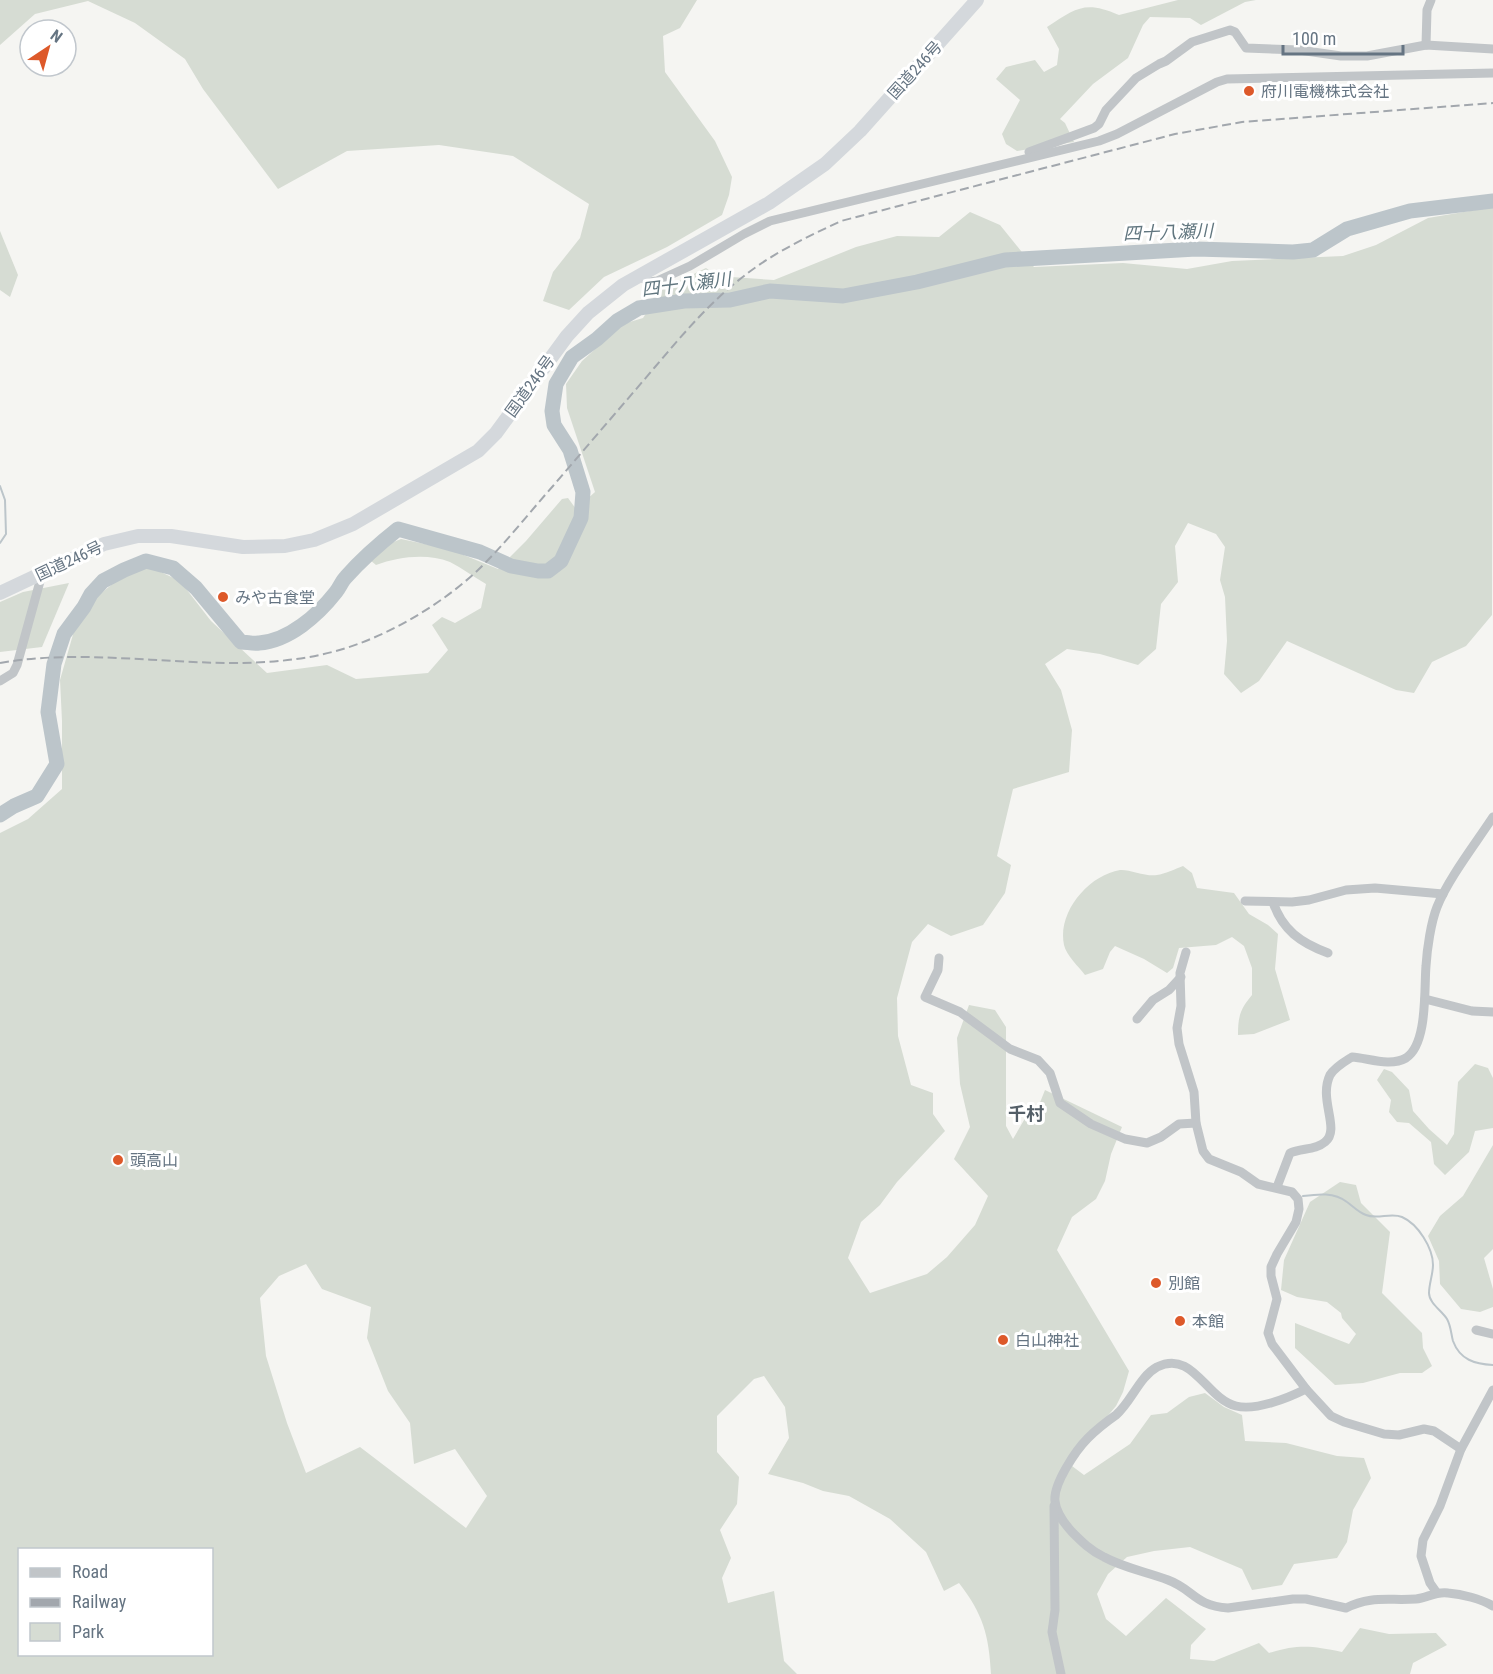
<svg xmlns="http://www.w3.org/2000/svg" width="1493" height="1674" viewBox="0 0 1493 1674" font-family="'Roboto Condensed','Noto Sans JP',sans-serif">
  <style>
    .green { fill: #d6dcd3; fill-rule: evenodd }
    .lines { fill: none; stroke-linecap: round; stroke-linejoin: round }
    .stream { stroke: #bcc5ca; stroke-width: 2 }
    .river { stroke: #bcc5ca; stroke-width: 15 }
    .minor { stroke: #c1c5c8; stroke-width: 9 }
    .highway { stroke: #d4d8dc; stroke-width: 14 }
    .rail { stroke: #a2a7ad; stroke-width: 2; stroke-dasharray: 9 4.5; stroke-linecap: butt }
    .poi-dot { fill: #dd592a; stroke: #fff; stroke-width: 2 }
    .labels { text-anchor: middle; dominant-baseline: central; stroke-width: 6; stroke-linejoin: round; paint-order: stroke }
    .street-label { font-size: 16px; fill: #657482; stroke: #fff }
    .poi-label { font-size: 16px; fill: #657482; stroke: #fff; text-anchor: start }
    .water-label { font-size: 18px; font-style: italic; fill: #61767f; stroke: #fff }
    .neighbourhood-label { font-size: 18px; font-weight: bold; fill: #535e67; stroke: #fff }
  </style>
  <rect width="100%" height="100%" fill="#f5f5f2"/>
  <g class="green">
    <polygon points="0,0 697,0 680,28 663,36 665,72 715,141 732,177 729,195 722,215 667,247 604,277 569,310 543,301 553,272 580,238 589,204 513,156 439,145 347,151 278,189 203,89 185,59 135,23 88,1 35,14 0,45"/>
    <path d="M1178,0H1256L1245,2L1201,25L1190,18L1150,17L1143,25L1128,58L1093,84L1060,119L1065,123L1074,142L1017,151L1006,144L1002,134L1020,100L996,79L1006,67L1035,60L1044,72L1057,65L1059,49L1047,27C1076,8 1085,0 1119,15Z"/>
    <path d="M1493,207L1492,615L1466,646L1432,662L1414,693L1396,690L1287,641L1259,681L1241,693L1224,674L1227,641L1225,597L1220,580L1225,547L1216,534L1188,523L1175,546L1178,582L1161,604L1156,649L1138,665L1100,654L1067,649L1045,664L1061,690L1072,730L1069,772L1013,789L997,856L1011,865L1005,893L983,925L951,936L928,924L912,942L897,998L898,1036L911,1085L933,1093V1114L945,1131L897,1182L880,1205L861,1222L848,1258L870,1293L927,1274L947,1257L975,1225L988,1196L954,1159L970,1127L960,1084L957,1038L969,1005L995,1010L1006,1027V1126L1013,1139L1027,1115L1037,1110L1045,1090L1122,1127L1111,1154L1105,1181L1096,1199L1072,1217L1057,1250L1129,1371L1123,1392L1116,1406L1068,1463L1084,1475L1130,1444L1151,1415L1167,1413L1189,1397L1205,1393L1224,1407L1242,1415L1245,1441L1286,1443L1337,1456L1364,1458L1371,1478L1353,1510L1347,1542L1337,1558L1294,1564L1282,1585L1252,1590L1242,1569L1190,1547L1154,1551L1127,1557L1108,1574L1097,1594L1106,1619L1126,1636L1166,1598L1206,1629L1191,1645L1190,1659L1214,1661L1259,1643L1269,1653C1299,1644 1312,1646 1342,1652L1360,1628L1389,1634L1436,1633L1447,1645L1413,1663L1410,1674H991C989,1635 983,1614 959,1583L944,1591L926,1552L890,1519L849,1496L823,1491L803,1483L768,1474L789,1438L785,1407L764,1376L754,1379L717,1416V1452L739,1477L737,1504L720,1530L731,1558L722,1578L728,1603L774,1591L784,1661L797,1674H0V833L28,819L62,789V721L60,680L74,631L95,598L130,570L150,567L180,581L211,621L267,673L327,665L356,679L428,673L448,650L432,625L442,617L455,623L481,608L486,584C474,577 462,568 450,562C426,553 399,557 376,565L370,560L386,545L401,539L449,549L498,569L526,541L562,499L568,498L576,509L595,492L567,408L566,384L582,361L623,324L643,318L661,290L706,268L717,276L774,280L856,247L897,236L939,237L970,212L1000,225L1034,267L1123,263L1187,269L1232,261L1343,256L1376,245L1428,218ZM306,1264L322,1289L371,1307L367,1338L388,1391L410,1423L414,1464L455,1449L487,1496L466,1528L360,1447L306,1473L287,1423L266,1356L260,1298L279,1276ZM20,1550H212V1654H20Z"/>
    <polygon points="0,231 18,275 10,297 0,290"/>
    <polygon points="69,583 42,647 0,652 0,602 23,592"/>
    <path d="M1183,866L1192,873L1197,888L1234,893L1249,914L1268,925L1278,934L1275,969L1290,1020L1254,1034L1238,1035C1238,1017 1240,1009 1252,995V968L1244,946L1232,937L1216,945L1179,948L1173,968L1167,973L1144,959L1115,946L1110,952L1103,969L1085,975C1079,967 1066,955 1064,945C1057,912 1089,875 1120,870C1129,869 1146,877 1157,875C1165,874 1175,869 1183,866Z"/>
    <polygon points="1475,1064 1488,1068 1493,1078 1493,1128 1475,1131 1469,1152 1445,1175 1434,1164 1431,1142 1409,1123 1397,1122 1389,1112 1391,1100 1377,1080 1384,1069 1392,1072 1409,1090 1413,1111 1429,1129 1447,1145 1454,1134 1458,1082"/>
    <polygon points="1493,1145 1493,1249 1484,1258 1493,1289 1493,1307 1480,1312 1461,1309 1440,1284 1439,1261 1428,1236 1440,1216 1463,1196"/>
    <polygon points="1340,1182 1356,1185 1361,1203 1390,1232 1382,1293 1422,1333 1423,1348 1432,1366 1422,1373 1400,1373 1363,1383 1335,1385 1295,1348 1295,1323 1349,1344 1356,1334 1342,1318 1341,1313 1327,1302 1297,1297 1281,1290 1284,1260 1310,1202"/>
  </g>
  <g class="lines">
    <g class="stream">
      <polyline points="0,486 5,500 6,534 0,543"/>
      <path d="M1303,1196C1318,1194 1334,1192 1347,1202C1354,1207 1358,1212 1366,1215C1377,1220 1391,1212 1402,1217C1418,1224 1433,1248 1433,1265C1433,1274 1429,1284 1429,1293C1429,1303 1442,1311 1447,1319C1451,1326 1451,1334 1453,1341C1460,1360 1475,1364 1493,1365"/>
    </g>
    <path class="river" d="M0,815L14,806L37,796L57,764L48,712L54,664L64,634L84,607L91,594L103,581L124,570L146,561L173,568L196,588L241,642C247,642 253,644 259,643C289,641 318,615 336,592C340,587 342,581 346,577C362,559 379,544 398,529L480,552L511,566L538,571H548L561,561L581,518L583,492L570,450L554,425L552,411L556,384L572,357L597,339L617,321L639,308L684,301L730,300L770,291L843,296L917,282L1005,260L1196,249L1293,252L1313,250L1347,229L1410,211L1493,201"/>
    <g class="minor">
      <polyline points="1426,45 1427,10 1431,0"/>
      <polyline points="1029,152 1094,128 1099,124 1106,110 1136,78 1159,64 1166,61 1192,42 1230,30 1235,32 1246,48 1299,50 1341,56 1367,56 1426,45 1493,49"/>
      <polyline points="638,275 649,282 657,281 690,266 744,234 770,221 1099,141 1117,134 1217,82 1227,79 1493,73"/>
      <polyline points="0,681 13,673 17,665 42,574"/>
      <polyline points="1245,901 1292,902 1309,900 1346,890 1375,888 1443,894"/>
      <path d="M1273,902C1282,930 1301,943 1328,953"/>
      <polyline points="1186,952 1180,973 1181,1006 1177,1028 1179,1044 1194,1092 1196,1123 1203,1151 1209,1159 1241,1172 1258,1184 1292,1192 1298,1199 1299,1209 1296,1222 1277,1254 1271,1267 1271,1276 1277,1299 1268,1333 1272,1344 1306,1389 1331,1416 1344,1422 1384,1434 1399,1435 1424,1429 1434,1431 1461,1449"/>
      <polyline points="939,958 938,970 925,997 960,1012 1010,1049 1038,1060 1050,1073 1060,1103 1091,1124 1125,1139 1147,1143 1161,1137 1179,1124 1196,1123"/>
      <polyline points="1425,999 1472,1011 1493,1012"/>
      <polyline points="1137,1019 1153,1000 1169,990 1181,977"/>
      <path d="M1277,1187L1290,1153C1301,1148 1316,1150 1325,1142C1341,1129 1318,1100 1330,1075C1335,1067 1344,1062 1352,1057C1368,1058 1390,1067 1406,1058C1428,1044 1424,988 1426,966C1427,949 1431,922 1437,907C1448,879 1476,843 1493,817"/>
      <polyline points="1476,1330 1493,1334"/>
      <path d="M1306,1389C1288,1398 1256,1411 1236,1406C1206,1399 1193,1349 1157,1367C1139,1377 1132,1401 1116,1415C1106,1422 1097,1429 1088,1438C1076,1450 1053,1484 1055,1501C1056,1513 1064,1523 1072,1532C1082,1542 1091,1551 1104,1557C1124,1568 1147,1572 1168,1580C1193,1589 1195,1606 1228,1608L1293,1599H1306L1346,1608C1371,1595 1390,1601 1416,1599C1427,1598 1436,1591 1448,1593C1462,1594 1481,1599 1493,1606"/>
      <polyline points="1054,1506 1055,1610 1052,1632 1061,1674"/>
      <polyline points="1437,1593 1430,1583 1421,1556 1423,1540 1440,1506 1461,1449 1493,1390"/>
    </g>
    <polyline class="highway" points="0,593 104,544 138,536 171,536 243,547 285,546 314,540 353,524 478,451 496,433 567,336 588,313 623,285 769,203 825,164 860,131 977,0"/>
    <path class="rail" d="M0,663C118,642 243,686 358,644C401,628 445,601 478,570C505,544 528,514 553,486C587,446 621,407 655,367C683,334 710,302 744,276C773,253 807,237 841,221L1175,134L1242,122L1493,103"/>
  </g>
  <g class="poi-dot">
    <circle cx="1249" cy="91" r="6"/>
    <circle cx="223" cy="597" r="6"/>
    <circle cx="118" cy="1160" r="6"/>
    <circle cx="1156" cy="1283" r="6"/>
    <circle cx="1180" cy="1321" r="6"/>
    <circle cx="1003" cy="1340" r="6"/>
  </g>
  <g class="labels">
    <g class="street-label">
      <text transform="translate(915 70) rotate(-48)">国道246号</text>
      <text transform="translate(530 386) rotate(-54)">国道246号</text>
      <text transform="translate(69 561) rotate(-25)">国道246号</text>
    </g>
    <g class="poi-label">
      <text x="1261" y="91">府川電機株式会社</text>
      <text x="235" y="597">みや古食堂</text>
      <text x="130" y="1160">頭高山</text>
      <text x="1168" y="1283">別館</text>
      <text x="1192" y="1321">本館</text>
      <text x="1015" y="1340">白山神社</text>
    </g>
    <g class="water-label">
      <text transform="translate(1168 232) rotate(-2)">四十八瀬川</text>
      <text transform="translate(686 284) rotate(-7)">四十八瀬川</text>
    </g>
    <g class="neighbourhood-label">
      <text x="1026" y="1113">千村</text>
    </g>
  </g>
  <rect x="18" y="1548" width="195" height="108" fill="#ffffff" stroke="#c1c7cd" stroke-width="1.5"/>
  <rect x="30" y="1568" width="30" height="9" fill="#c1c5c8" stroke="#c1c7cd" stroke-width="1.5"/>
  <text x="72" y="1578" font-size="18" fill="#657482">Road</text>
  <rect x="30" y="1598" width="30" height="9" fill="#a2a7ad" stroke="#c1c7cd" stroke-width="1.5"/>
  <text x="72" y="1608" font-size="18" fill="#657482">Railway</text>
  <rect x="30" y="1623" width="30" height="18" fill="#d6dcd3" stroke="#c1c7cd" stroke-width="1.5"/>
  <text x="72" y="1638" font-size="18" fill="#657482">Park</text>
  <g transform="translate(48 48) rotate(36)"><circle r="28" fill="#ffffff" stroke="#c1c7cd" stroke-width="1.5"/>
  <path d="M0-4.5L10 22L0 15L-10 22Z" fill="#dd592a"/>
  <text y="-9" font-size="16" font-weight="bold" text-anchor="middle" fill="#657482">N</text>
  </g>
  <path d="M1283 45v9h120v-9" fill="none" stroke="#657482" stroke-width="3"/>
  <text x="1292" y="45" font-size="18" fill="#657482" stroke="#ffffff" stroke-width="4.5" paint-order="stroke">100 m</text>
</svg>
